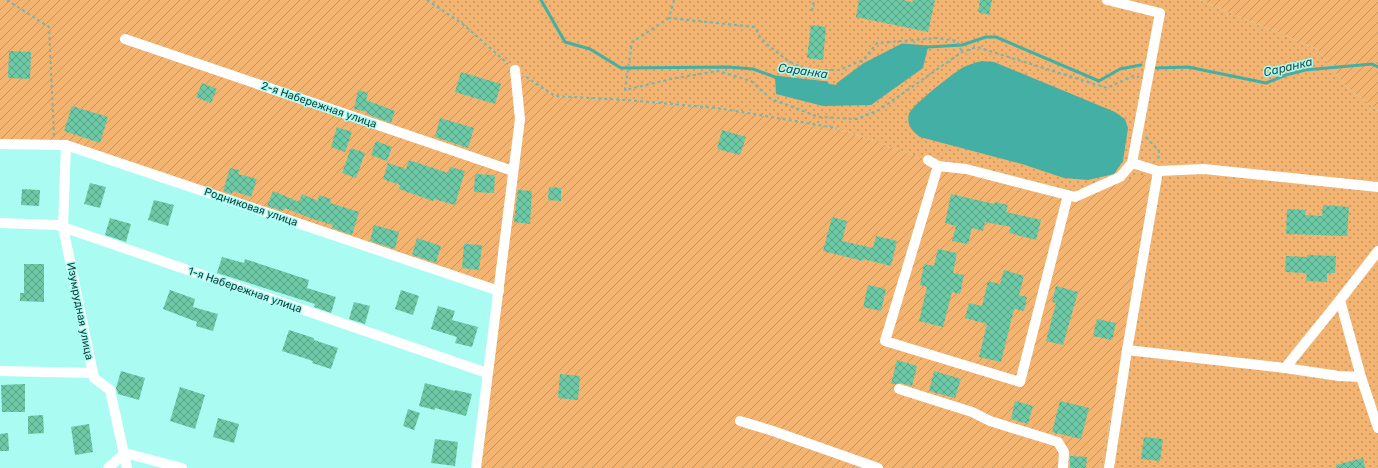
<svg xmlns="http://www.w3.org/2000/svg" width="1378" height="468" viewBox="0 0 1378 468" font-family="Rubik,sans-serif">
  <style>
    .grass { fill: url(#grass-dots) }
    .garden { fill: url(#garden-furrows) }
    .water { fill: #43afa5 }
    .lines { fill: none; stroke-linecap: round; stroke-linejoin: round }
    .stream { stroke: #43afa5; stroke-width: 3 }
    .building { fill: url(#building-cross-hatch) }
    .path { stroke: #72b6af; stroke-width: 2; stroke-dasharray: 3 3; stroke-linecap: butt }
    .minor { stroke: #fff; stroke-width: 10 }
    .labels { text-anchor: middle; dominant-baseline: central; stroke-width: 3; stroke-linejoin: round; paint-order: stroke }
    .street-label { font-size: 11px; fill: #14433f; stroke: #aafcf3 }
    .water-label { font-size: 12px; font-style: italic; fill: #2c4c48; stroke: #aafcf3 }
  </style>
  <defs>
    <pattern id="grass-dots" width="8" height="8" patternUnits="userSpaceOnUse"><rect width="8" height="8" fill="#f3b472"/><path d="M2 2h.1M6 6h.1" fill="none" stroke="#c4945f" stroke-width="1.8" stroke-linecap="round"/></pattern>
    <pattern id="garden-furrows" width="10" height="10" patternUnits="userSpaceOnUse"><rect width="10" height="10" fill="#f3b472"/><path d="M-1 1l2-2M0 10L10 0M9 11l2-2" fill="none" stroke="#c4945f"/></pattern>
    <pattern id="building-cross-hatch" width="8" height="8" patternUnits="userSpaceOnUse"><rect width="8" height="8" fill="#6dc8a5"/><path d="M0 0l8 8M0 8l8-8" fill="none" stroke="#58a488"/></pattern>
  </defs>
  <rect width="100%" height="100%" fill="#aafcf3"/>
  <polygon class="grass" points="427,0 1200,0 1317,49 1346,86 1378,111 1378,468 1100,468 1136,300 1075,197 927,160 837,128 717,108 627,100 555,96 515,70 463,24"/>
  <g class="garden">
    <polygon points="0,0 427,0 463,24 515,70 555,96 627,100 717,108 837,128 928,160 1075,197 1158,171 1136,300 1100,468 476,468 498,291 66,145 0,144"/>
    <polygon points="1200,0 1378,0 1378,111 1346,86 1317,49"/>
  </g>
  <g class="water">
    <polygon points="902,45 928,47 923,68 871,105 823,106 776,94 775,77 837,85 865,64"/>
    <path d="M982,61L994,62L1115,112L1125,119L1128,128L1123,161L1114,174L1088,180L1064,178L1022,164L920,137C913,132 906,125 909,114C911,106 950,76 959,70C966,65 974,63 982,61Z"/>
  </g>
  <g class="lines">
    <g class="stream">
      <polyline points="541,0 565,42 590,49 621,68 728,67 753,69 775,77 827,83"/>
      <polyline points="1156,68 1188,67 1266,83 1286,75 1305,70 1372,64 1378,67"/>
      <polyline points="838,84 865,64 902,45 928,47 962,45 986,37 996,37 1099,81 1120,69 1141,65"/>
    </g>
  </g>
  <g class="building">
    <polygon points="859,0 903,0 912,2 913,0 935,0 928,32 856,17"/>
    <polygon points="980,0 992,0 989,15 978,12"/>
    <polygon points="811,25 826,27 823,60 807,58"/>
    <polygon points="9,51 31,52 30,79 8,78"/>
    <polygon points="461,72 501,84 495,104 455,92"/>
    <polygon points="202,83 217,89 211,103 196,97"/>
    <polygon points="358,90 368,93 366,100 395,111 391,123 367,114 368,112 354,109"/>
    <polygon points="72,106 108,117 100,143 64,131"/>
    <polygon points="440,118 474,128 468,148 435,137"/>
    <polygon points="337,127 352,132 345,152 331,147"/>
    <polygon points="722,130 746,137 740,155 717,149"/>
    <polygon points="376,141 392,147 387,161 371,155"/>
    <polygon points="351,148 365,153 356,178 342,173"/>
    <polygon points="409,160 448,173 450,167 465,171 455,205 434,199 433,201 399,189 400,185 383,179 388,163 406,169"/>
    <polygon points="230,168 239,170 238,174 257,179 251,197 233,191 232,194 223,191"/>
    <polygon points="475,174 495,175 494,193 474,192"/>
    <polygon points="90,183 106,187 100,208 84,204"/>
    <polygon points="549,187 561,188 561,201 548,200"/>
    <polygon points="22,189 40,190 39,206 21,205"/>
    <polygon points="518,190 532,191 530,224 514,222"/>
    <polygon points="273,191 299,202 302,194 318,201 319,195 331,199 330,203 359,212 352,235 332,228 333,225 313,219 285,208 283,211 267,206"/>
    <polygon points="951,194 994,204 995,202 1008,205 1006,212 1041,220 1036,240 1009,233 1011,227 985,222 983,231 972,228 968,244 952,241 956,226 945,223"/>
    <polygon points="154,200 174,205 168,226 148,220"/>
    <polygon points="1323,205 1349,207 1347,236 1286,234 1287,209 1306,210 1305,215 1322,216"/>
    <polygon points="832,217 847,221 842,241 873,248 876,236 897,241 891,266 863,259 863,261 823,251"/>
    <polygon points="110,218 131,224 126,242 105,235"/>
    <polygon points="374,225 399,232 395,249 370,241"/>
    <polygon points="417,238 441,246 436,263 412,255"/>
    <polygon points="464,244 482,245 479,270 462,268"/>
    <polygon points="938,249 957,253 953,273 964,275 960,294 952,292 943,327 919,321 927,287 920,285 924,264 934,266"/>
    <polygon points="1307,255 1336,256 1335,273 1327,273 1327,282 1306,281 1307,273 1285,272 1286,256 1307,257"/>
    <polygon points="222,257 244,263 245,259 309,280 307,288 336,297 331,313 314,307 315,304 217,273"/>
    <polygon points="24,264 44,264 44,302 20,301 20,293 24,293"/>
    <polygon points="1004,270 1024,276 1019,295 1027,297 1024,311 1014,309 1001,362 979,357 987,324 965,318 969,303 982,306 988,281 1000,284"/>
    <polygon points="868,285 886,289 881,311 863,307"/>
    <polygon points="1056,286 1078,292 1063,345 1046,341 1056,303 1052,302"/>
    <polygon points="170,290 195,299 193,307 218,314 213,331 196,326 197,322 163,309"/>
    <polygon points="401,290 419,296 413,315 395,309"/>
    <polygon points="354,302 370,306 365,324 349,319"/>
    <polygon points="438,306 455,311 452,320 478,327 472,347 455,343 457,337 431,329"/>
    <polygon points="1097,319 1116,323 1112,340 1093,336"/>
    <polygon points="289,330 314,338 314,340 338,348 331,369 312,363 313,361 282,351"/>
    <polygon points="897,360 917,366 912,386 901,383 894,384 891,384"/>
    <polygon points="121,371 145,378 139,400 118,394 116,388"/>
    <polygon points="934,371 961,379 955,398 929,391"/>
    <polygon points="560,374 580,376 578,400 558,398"/>
    <polygon points="425,383 455,391 455,390 472,394 466,416 435,408 435,410 419,406"/>
    <polygon points="25,384 25,412 2,412 1,385"/>
    <polygon points="180,387 205,395 195,429 170,421"/>
    <polygon points="1015,401 1033,406 1028,424 1011,419"/>
    <polygon points="1060,401 1089,408 1081,439 1052,432"/>
    <polygon points="408,409 420,413 414,430 403,426"/>
    <polygon points="43,415 44,433 28,434 28,416"/>
    <polygon points="218,418 239,424 234,443 213,437"/>
    <polygon points="89,424 93,452 75,455 71,427"/>
    <polygon points="8,433 9,451 0,451 0,434"/>
    <polygon points="1144,437 1163,439 1160,461 1141,459"/>
    <polygon points="435,439 458,442 455,466 431,463"/>
    <polygon points="1070,456 1087,457 1086,468 1070,468"/>
    <polygon points="1363,458 1365,468 1336,468 1336,465"/>
  </g>
  <g class="lines">
    <g class="path">
      <polyline points="7,0 49,27 54,136"/>
      <polyline points="427,0 463,24 508,64"/>
      <polyline points="674,0 669,18 755,27 760,37 769,46 788,61 808,70 839,70 863,60 877,43 937,38 957,41 962,52"/>
      <polyline points="812,11 814,0"/>
      <polyline points="669,18 632,42 625,90 671,79 718,71 751,81 771,99 819,117 857,119 879,110 962,52 977,47 1107,88 1133,76 1139,77"/>
      <polyline points="526,77 555,96 627,100 717,108 837,128"/>
      <polyline points="1146,137 1159,151 1158,162"/>
    </g>
    <g class="minor">
      <polyline points="125,39 513,171"/>
      <polyline points="0,144 66,145 499,291"/>
      <polyline points="66,145 63,227 94,378 110,390 127,468"/>
      <polyline points="928,160 938,166 966,169 1075,197 1120,177 1132,163 1160,13 1107,0"/>
      <polyline points="1132,163 1158,171 1204,169 1378,187"/>
      <polyline points="938,166 885,341 1020,382 1068,195"/>
      <polyline points="0,223 57,225 487,373"/>
      <polyline points="1340,300 1361,377 1378,428"/>
      <polyline points="1127,350 1285,368 1340,300 1378,251"/>
      <polyline points="1285,368 1339,376 1361,377"/>
      <polyline points="0,371 93,373"/>
      <polyline points="899,389 972,412 990,421 1058,442 1064,452 1063,468"/>
      <polyline points="740,421 770,430 878,468"/>
      <polyline points="108,468 125,453 182,468"/>
      <polyline points="476,468 520,119 515,70"/>
      <polyline points="1109,468 1127,350 1158,171"/>
    </g>
  </g>
  <g class="labels">
    <g class="street-label">
      <text transform="translate(319 105) rotate(19)">2-я Набережная улица</text>
      <text transform="translate(251 207) rotate(19)">Родниковая улица</text>
      <text transform="translate(245 290) rotate(19)">1-я Набережная улица</text>
      <text transform="translate(80 311) rotate(79)">Изумрудная улица</text>
    </g>
    <g class="water-label">
      <text transform="translate(1288 67) rotate(-13)">Саранка</text>
      <text transform="translate(803 71) rotate(8)">Саранка</text>
    </g>
  </g>
</svg>
